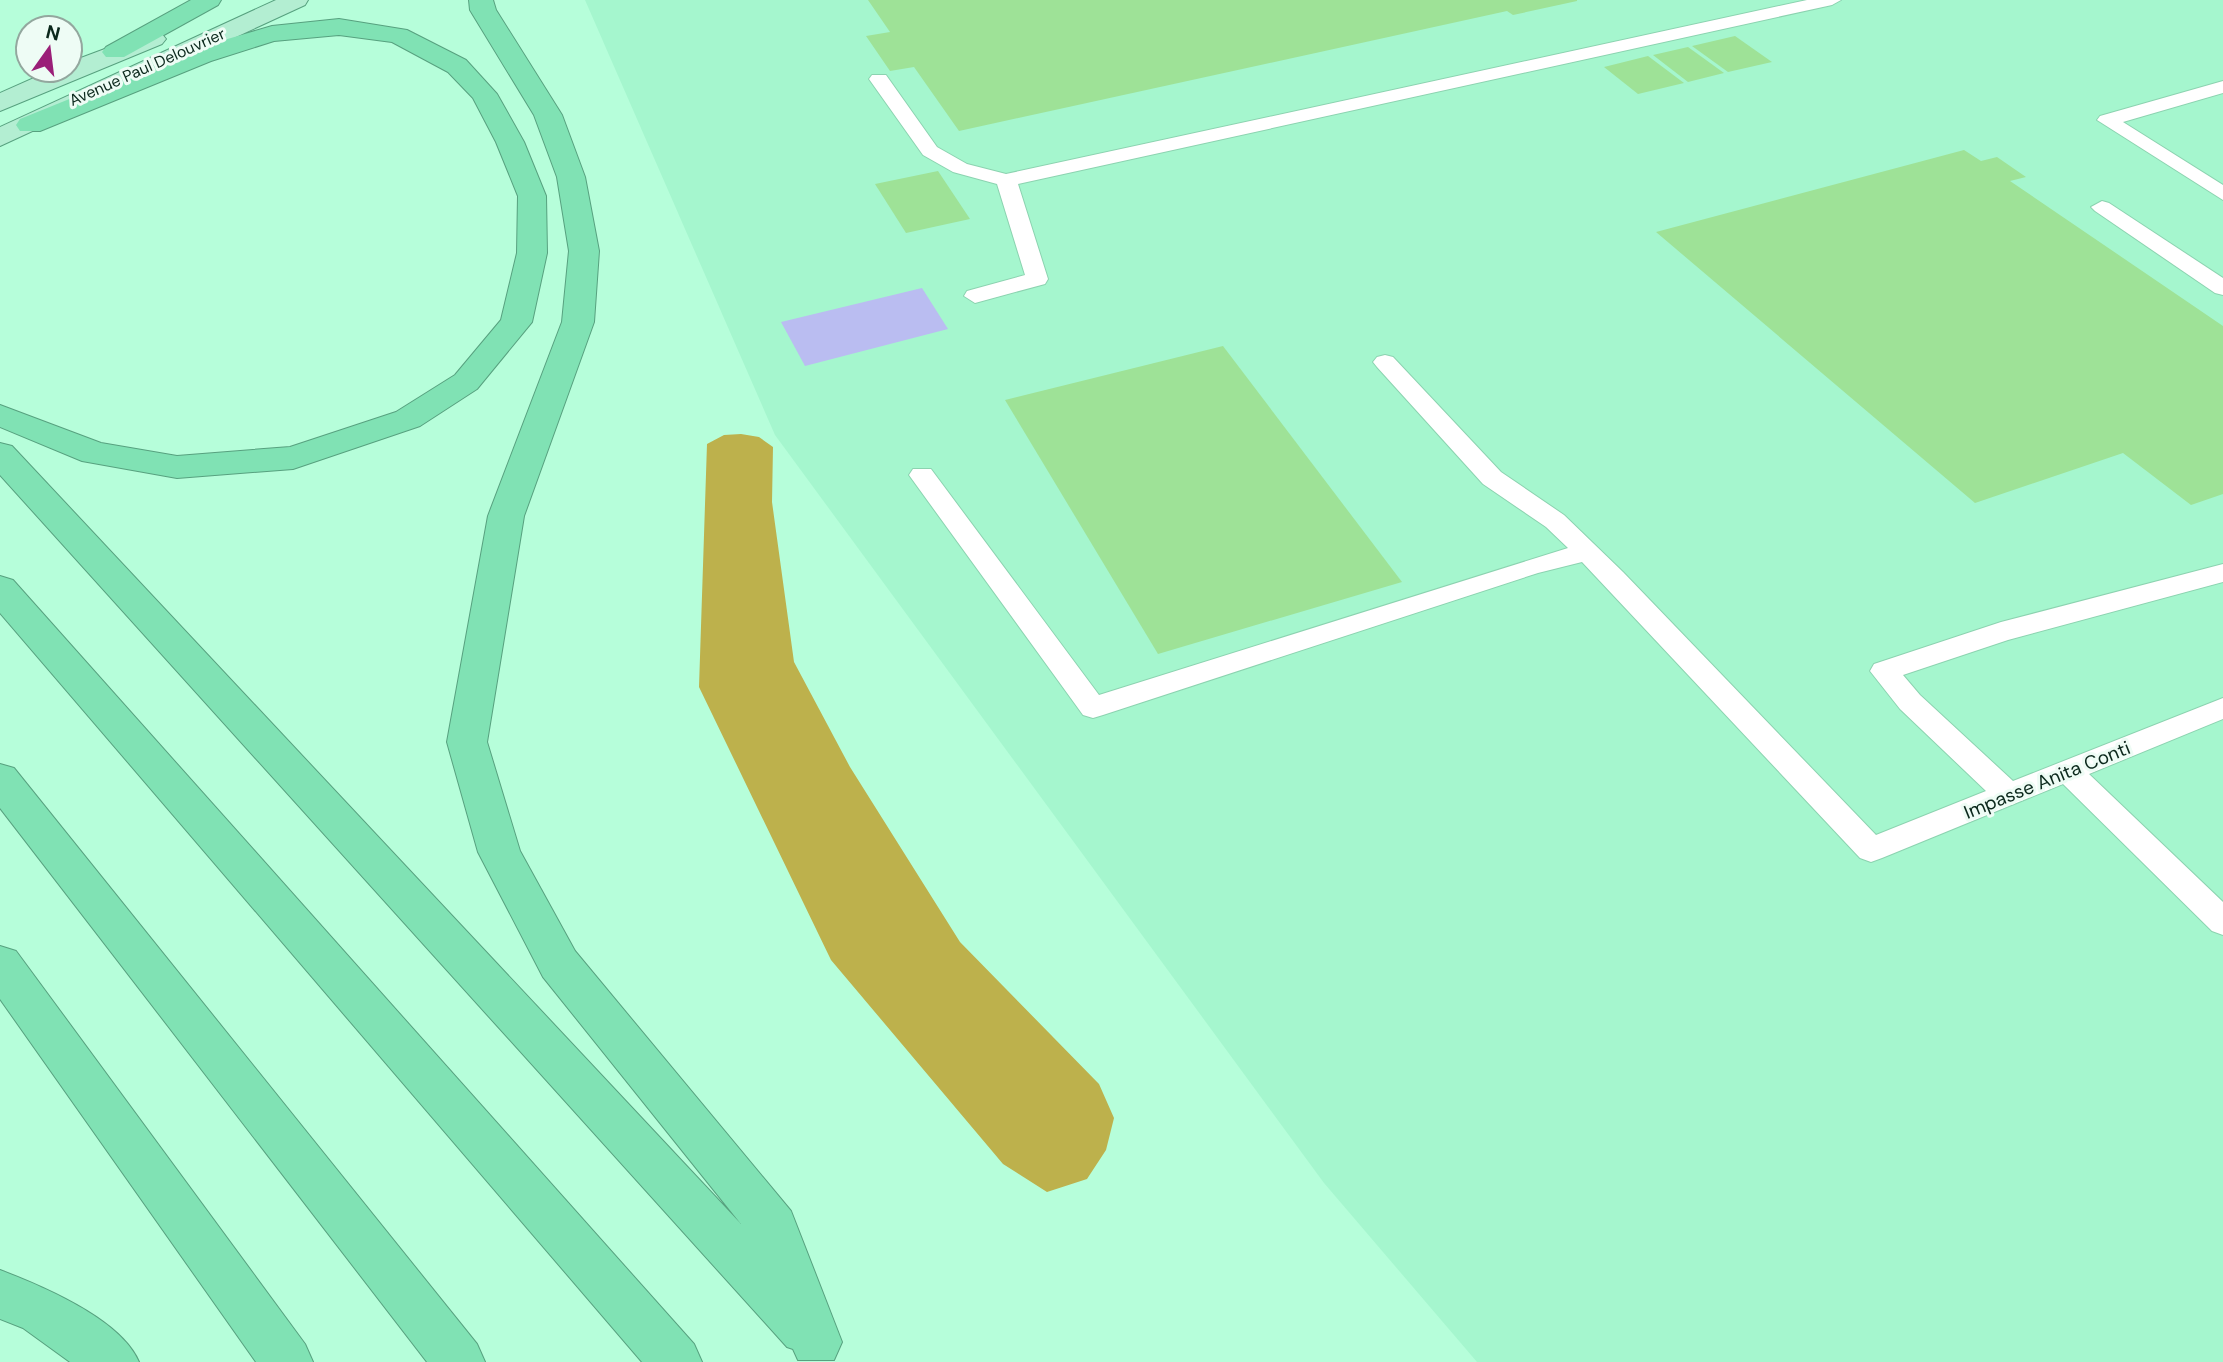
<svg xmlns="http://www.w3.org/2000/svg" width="2223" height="1362" viewBox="0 0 2223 1362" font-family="'DM Sans',sans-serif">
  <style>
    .built { fill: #a5f6ce }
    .forest { fill: #bdb14c }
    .water { fill: #babdf1 }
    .building { fill: #9ee297 }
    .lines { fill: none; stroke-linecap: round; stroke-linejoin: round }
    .service-casing { stroke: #8cd3b0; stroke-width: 2 }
    .primary-casing { stroke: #57a17f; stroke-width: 2 }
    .motorway-casing { stroke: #57a17f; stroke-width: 2 }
    .service { fill: #fff; fill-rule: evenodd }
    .primary { fill: #b3eed2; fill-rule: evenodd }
    .motorway { fill: #80e2b4; fill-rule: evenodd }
    .labels { text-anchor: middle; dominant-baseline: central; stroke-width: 6; stroke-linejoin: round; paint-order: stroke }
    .far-street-label { font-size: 16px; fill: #0b281c; stroke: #eefcf5 }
    .street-label { font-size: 19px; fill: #0b281c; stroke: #eefcf5 }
  </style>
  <rect width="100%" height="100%" fill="#b6feda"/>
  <polygon class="built" points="585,0 2223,0 2223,1362 1477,1362 1324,1183 775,435"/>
  <polygon class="forest" points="741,434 759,437 773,447 772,502 794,662 850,767 960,942 1099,1084 1114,1118 1106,1150 1087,1179 1047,1192 1003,1164 831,960 699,687 707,444 724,435"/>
  <polygon class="water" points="922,288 948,329 805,366 781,322"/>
  <g class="building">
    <polygon points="868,0 1577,0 1577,1 1513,15 1507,11 959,131 914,67 890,71 866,36 890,32"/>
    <polygon points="1735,36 1772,62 1728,72 1692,46"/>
    <polygon points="1688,47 1724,73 1688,82 1653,55"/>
    <polygon points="1648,56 1684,83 1638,94 1604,67"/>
    <polygon points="1964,150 1981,161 1997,157 2026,177 2010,181 2223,326 2223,494 2191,505 2123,453 1975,503 1656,232"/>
    <polygon points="938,171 970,219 906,233 875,184"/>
    <polygon points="1223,346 1402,582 1158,654 1005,400"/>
  </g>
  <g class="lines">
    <defs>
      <g id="service">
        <polygon points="1807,0 1841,0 1832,5 1018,184 1048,279 1045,284 975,303 964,296 967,291 1025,275 997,184 953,172 923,155 869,79 872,75 886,75 937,147 967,164 1006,174"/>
        <polygon points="2223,81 2223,93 2123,122 2223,185 2223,200 2097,120 2100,116"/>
        <polygon points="2102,201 2109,203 2223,278 2223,295 2215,293 2095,211 2091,207"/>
        <polygon points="1385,355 1393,357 1501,472 1564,515 1623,572 1876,835 1986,791 1900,709 1870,671 1874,664 2001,622 2223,564 2223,582 2008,640 1903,675 1920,695 2013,781 2223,698 2223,719 2089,774 2223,902 2223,935 2212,931 2063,784 1882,858 1871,862 1860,858 1582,562 1538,573 1103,715 1093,718 1083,715 909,475 913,469 931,469 1099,695 1568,548 1546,527 1483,484 1377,367 1373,362 1377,357"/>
      </g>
      <g id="primary">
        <polygon points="276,0 308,0 305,5 0,146 0,127"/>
        <polygon points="153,31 162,34 166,39 162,44 0,111 0,93 52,70 70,70 70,62"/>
      </g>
      <g id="motorway">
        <polygon points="191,0 221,0 218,5 124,57 106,57 102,52 106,47"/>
        <polygon points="469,0 493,0 496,10 562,115 585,177 599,251 594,322 524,516 487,742 520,851 575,951 791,1211 842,1342 834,1360 798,1360 793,1349 787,1347 0,475 0,443 12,446 741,1224 543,977 478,852 447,742 488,516 562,322 569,251 557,177 534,115 470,10"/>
        <polygon points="339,19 407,30 466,60 497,94 524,142 546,196 547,253 532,322 477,389 420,426 293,469 177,478 82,461 0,427 0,405 101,443 177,456 290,447 396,412 455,375 501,320 517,253 518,196 496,142 473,98 448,72 392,42 339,35 274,41 211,61 40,131 20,131 16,125 20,119 193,49 272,26"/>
        <polygon points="0,576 13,580 694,1344 702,1362 642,1362 0,613"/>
        <polygon points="0,764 14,768 477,1344 485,1362 427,1362 0,808"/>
        <polygon points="0,946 16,951 305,1344 313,1362 256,1362 0,999"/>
        <path d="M0,1270C42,1286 121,1319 139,1362H70L23,1328L0,1319Z"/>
      </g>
    </defs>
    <use href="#service" class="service-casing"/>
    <use href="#primary" class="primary-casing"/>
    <use href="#motorway" class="motorway-casing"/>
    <use href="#service" class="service"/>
    <use href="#primary" class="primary"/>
    <use href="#motorway" class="motorway"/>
  </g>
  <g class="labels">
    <g class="far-street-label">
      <text transform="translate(147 67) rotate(-24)">Avenue Paul Delouvrier</text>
    </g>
    <g class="street-label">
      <text transform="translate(2047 780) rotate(-22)">Impasse Anita Conti</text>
    </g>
  </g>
  <g transform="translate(49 49) rotate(14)"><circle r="33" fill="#eefcf5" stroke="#93a79e" stroke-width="2"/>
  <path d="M0-5L12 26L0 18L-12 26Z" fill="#9a1f78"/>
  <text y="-10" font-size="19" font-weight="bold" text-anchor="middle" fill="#0b281c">N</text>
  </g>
</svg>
